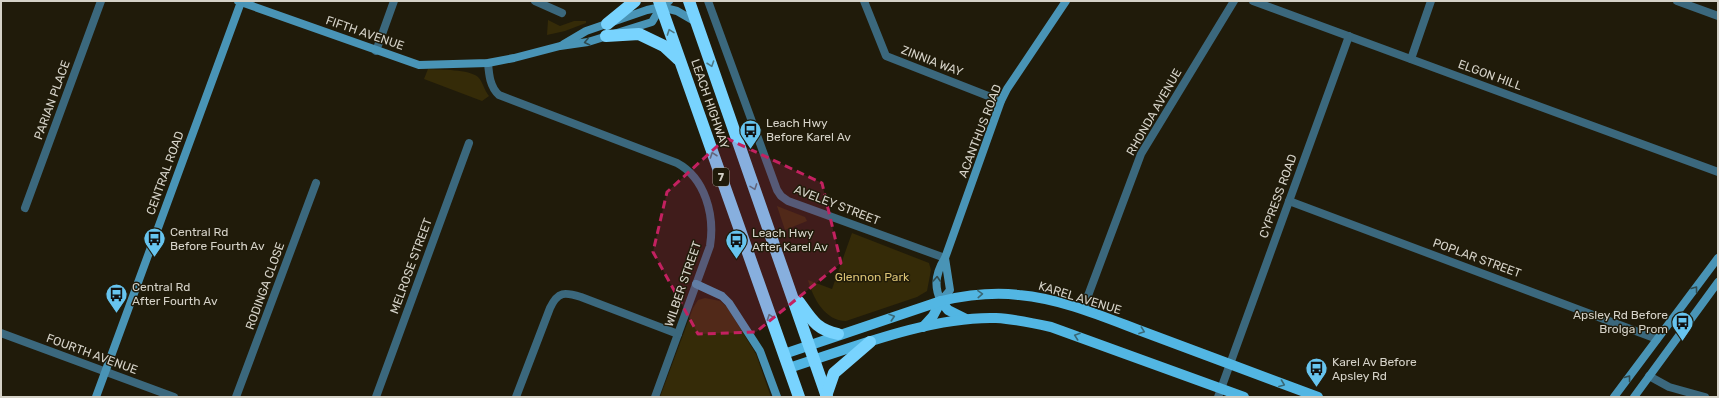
<svg xmlns="http://www.w3.org/2000/svg" width="1719" height="398" viewBox="0 0 1719 398" font-family="Rubik,sans-serif">
  <style>
    .green { fill: #352b08 }
    .lines { fill: none; stroke-linecap: round; stroke-linejoin: round }
    .street { stroke: #3b687d; stroke-width: 8 }
    .secondary { stroke: #4994b6; stroke-width: 8 }
    .primary { stroke: #52b6e3; stroke-width: 10 }
    .highway { stroke: #78d3fe; stroke-width: 12 }
    .oneway { stroke: #4c7784 }
    .oneway2 { stroke: #304b4f }
    .oneway3 { stroke: #396876 }
    .marked { fill: #c32160; fill-opacity: 0.2; stroke: #c32160; stroke-width: 3; stroke-dasharray: 8 5; stroke-linejoin: round }
    .labels { text-anchor: middle; dominant-baseline: central; stroke-width: 3; stroke-linejoin: round; paint-order: stroke }
    .shield { fill: #201b0a; stroke: #9f9b8f; stroke-width: 1 }
    .shield-label { font-size: 11px; font-weight: bold; fill: #d5d2c8 }
    .street-label { font-size: 12px; fill: #d5d2c8; stroke: #201b0a }
    .poi-label { font-size: 12px; fill: #d5d2c8; stroke: #201b0a; text-anchor: start }
    .park-label { font-size: 12px; fill: #dac273; stroke: #201b0a }
  </style>
  <rect width="100%" height="100%" fill="#201b0a"/>
  <g class="green">
    <polygon points="548,20 560,26 574,21 586,21 586,23 565,31 547,35"/>
    <path d="M428,69C441,70 469,69 478,77C483,82 484,90 489,96L482,101L424,79Z"/>
    <polygon points="777,206 805,217 807,221 785,230"/>
    <path d="M852,233L929,263L931,270L927,291L917,297L846,321C825,321 813,298 808,280L832,289Z"/>
    <polygon points="705,298 720,301 727,307 756,354 771,397 660,397 693,308 698,300"/>
  </g>
  <g class="lines">
    <g class="street">
      <polyline points="535,1 562,13"/>
      <polyline points="708,1 777,190 781,196 788,201 945,258"/>
      <polyline points="864,1 886,56 1001,101"/>
      <polyline points="1253,1 1718,172"/>
      <polyline points="1677,1 1718,16"/>
      <polyline points="376,51 394,1"/>
      <polyline points="1411,59 1431,1"/>
      <path d="M488,63C489,75 490,87 499,95L677,163C705,178 715,215 710,246L655,397"/>
      <polyline points="1289,201 1657,339"/>
      <polyline points="25,208 101,1"/>
      <polyline points="1083,309 1141,154 1234,1"/>
      <polyline points="1,333 174,397"/>
      <polyline points="1649,376 1669,387 1705,397"/>
      <polyline points="236,397 316,183"/>
      <polyline points="376,397 469,143"/>
      <path d="M516,397L550,308C558,291 565,292 581,297L678,334"/>
      <polyline points="1218,397 1349,36"/>
    </g>
    <g class="secondary">
      <polyline points="238,1 419,65 488,63 514,58 560,46 588,42 652,22 661,7 669,1"/>
      <polyline points="564,44 586,31 647,10 661,7 677,11 696,22"/>
      <path d="M945,258L950,290L941,301C933,286 936,272 945,258L1001,101L1007,89L1066,1"/>
      <polyline points="696,284 722,296 729,303 760,351 777,397"/>
      <polyline points="96,397 241,2"/>
      <polyline points="1614,397 1718,258"/>
      <polyline points="1634,397 1718,282"/>
    </g>
    <g class="primary">
      <polyline points="941,301 948,310 966,319"/>
      <polyline points="923,327 933,316 941,301"/>
      <path d="M784,354L941,301C967,295 993,292 1019,295C1063,299 1104,317 1144,332C1202,354 1260,375 1318,397"/>
      <path d="M789,368C851,348 931,316 996,318C1015,319 1033,323 1051,327L1244,397"/>
    </g>
    <g class="highway">
      <polyline points="659,1 799,397"/>
      <polyline points="689,1 827,397"/>
      <polyline points="607,24 635,1"/>
      <polyline points="606,36 639,34 664,46 678,59"/>
      <path d="M799,302C812,320 816,329 838,334"/>
      <polyline points="826,396 834,373 870,342"/>
    </g>
  </g>
  <defs><path id="oneway-chevron" d="M-2-3.5L2.5 0L-2 3.5" fill="none" stroke-width="1.6" stroke-linecap="round" stroke-linejoin="round"/></defs>
  <g class="oneway">
    <use href="#oneway-chevron" transform="translate(670 32) rotate(-110)"/>
    <use href="#oneway-chevron" transform="translate(711 64) rotate(71)"/>
    <use href="#oneway-chevron" transform="translate(713 155) rotate(-109)"/>
    <use href="#oneway-chevron" transform="translate(754 187) rotate(70)"/>
    <use href="#oneway-chevron" transform="translate(770 317) rotate(-110)"/>
  </g>
  <g class="oneway2">
    <use href="#oneway-chevron" transform="translate(587 42) rotate(167)"/>
    <use href="#oneway-chevron" transform="translate(937 279) rotate(-87)"/>
    <use href="#oneway-chevron" transform="translate(1695 289) rotate(-53)"/>
    <use href="#oneway-chevron" transform="translate(1628 378) rotate(-53)"/>
  </g>
  <g class="oneway3">
    <use href="#oneway-chevron" transform="translate(980 294) rotate(-3)"/>
    <use href="#oneway-chevron" transform="translate(892 317) rotate(-18)"/>
    <use href="#oneway-chevron" transform="translate(1142 331) rotate(20)"/>
    <use href="#oneway-chevron" transform="translate(1077 336) rotate(-161)"/>
    <use href="#oneway-chevron" transform="translate(1282 384) rotate(21)"/>
  </g>
  <path class="marked" d="M726,138L822,183L841,263L756,332L698,334L653,252L667,192Z"/>
  <defs>
    <symbol id="bus-pin" viewBox="-11 -11 22 30"><path d="M0 17L-7.5 6A9.5 9.5 0 1 1 7.5 6Z" fill="#67c4ef" stroke="#201b0a"/><path d="M-5-6H5V4H4V6H2V4H-2V6H-4V4H-5ZM-3.5-4V0h7V-4ZM-3.5 1.2v1.5H-2V1.2ZM2 1.2v1.5H3.5V1.2Z" fill="#111"/></symbol>
  </defs>
  <g fill-rule="evenodd">
    <use href="#bus-pin" x="738" y="118" width="25" height="34"/>
    <use href="#bus-pin" x="142" y="226" width="25" height="34"/>
    <use href="#bus-pin" x="724" y="228" width="25" height="34"/>
    <use href="#bus-pin" x="104" y="282" width="25" height="34"/>
    <use href="#bus-pin" x="1670" y="310" width="25" height="34"/>
    <use href="#bus-pin" x="1304" y="356" width="25" height="34"/>
  </g>
  <g class="labels">
    <rect class="shield" x="713" y="168" width="16" height="18" rx="3"/>
    <g class="shield-label">
      <text x="721" y="177">7</text>
    </g>
    <g class="street-label">
      <text transform="translate(365 33) rotate(19)">FIFTH AVENUE</text>
      <text transform="translate(932 61) rotate(21)">ZINNIA WAY</text>
      <text transform="translate(1490 75) rotate(20)">ELGON HILL</text>
      <text transform="translate(52 100) rotate(-70)">PARIAN PLACE</text>
      <text transform="translate(710 104) rotate(71)">LEACH HIGHWAY</text>
      <text transform="translate(1154 112) rotate(-60)">RHONDA AVENUE</text>
      <text transform="translate(980 131) rotate(-69)">ACANTHUS ROAD</text>
      <text transform="translate(165 173) rotate(-70)">CENTRAL ROAD</text>
      <text transform="translate(1278 196) rotate(-70)">CYPRESS ROAD</text>
      <text transform="translate(837 205) rotate(21)">AVELEY STREET</text>
      <text transform="translate(1477 258) rotate(20)">POPLAR STREET</text>
      <text transform="translate(411 266) rotate(-70)">MELROSE STREET</text>
      <text transform="translate(683 284) rotate(-71)">WILBER STREET</text>
      <text transform="translate(265 286) rotate(-70)">RODINGA CLOSE</text>
      <text transform="translate(1080 298) rotate(17)">KAREL AVENUE</text>
      <text transform="translate(92 354) rotate(20)">FOURTH AVENUE</text>
    </g>
    <g class="poi-label">
      <text x="766" y="123">Leach Hwy<tspan x="766" dy="14">Before Karel Av</tspan></text>
      <text x="170" y="232">Central Rd<tspan x="170" dy="14">Before Fourth Av</tspan></text>
      <text x="752" y="233">Leach Hwy<tspan x="752" dy="14">After Karel Av</tspan></text>
      <text x="132" y="287">Central Rd<tspan x="132" dy="14">After Fourth Av</tspan></text>
      <text x="1668" y="315" text-anchor="end">Apsley Rd Before<tspan x="1668" dy="14">Brolga Prom</tspan></text>
      <text x="1332" y="362">Karel Av Before<tspan x="1332" dy="14">Apsley Rd</tspan></text>
    </g>
    <g class="park-label">
      <text x="872" y="277">Glennon Park</text>
    </g>
  </g>
  <rect width="1719" height="398" fill="none" stroke="#d5d2c8" stroke-width="4"/>
</svg>
